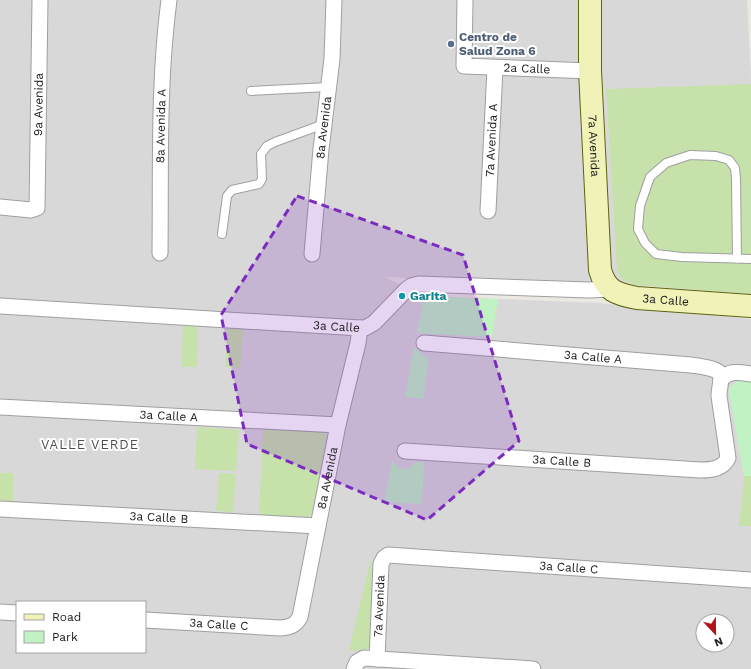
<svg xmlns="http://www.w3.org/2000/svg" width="751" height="669" font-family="'Work Sans',sans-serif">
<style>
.residential{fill:#d9d8d8;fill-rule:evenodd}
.grass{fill:#c7e1ab}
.park{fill:#c1f2c3}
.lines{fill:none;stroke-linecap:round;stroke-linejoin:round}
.lane-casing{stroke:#9f9f9f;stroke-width:10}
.street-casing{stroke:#9f9f9f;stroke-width:17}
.secondary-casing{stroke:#5d640f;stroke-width:24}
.lane{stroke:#fff;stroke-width:8}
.street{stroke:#fff;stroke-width:15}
.secondary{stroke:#f0f2b8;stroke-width:22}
.marked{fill:#7b2cbf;fill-opacity:0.2;stroke:#7b2cbf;stroke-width:3;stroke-dasharray:8 5;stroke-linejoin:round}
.service-dot{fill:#5c6f8a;stroke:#fff;stroke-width:1.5}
.culture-dot{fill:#0f9aa8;stroke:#fff;stroke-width:1.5}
.labels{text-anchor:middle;stroke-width:4;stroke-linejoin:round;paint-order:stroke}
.service-label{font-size:12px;font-weight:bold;fill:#4e5e75;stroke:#fff;text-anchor:start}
.street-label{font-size:12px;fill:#1b1b1b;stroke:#fff}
.culture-label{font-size:12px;font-weight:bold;fill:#0d838f;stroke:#fff;text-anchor:start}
.neighbourhood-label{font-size:13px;letter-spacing:1px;fill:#4e4e4e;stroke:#fff}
</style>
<rect width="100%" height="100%" fill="#ebe8e1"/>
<path class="residential" d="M0,0H747L751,77V294L635,285L589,287L385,277L424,296L600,303L751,319V669H0ZM17,602H145V652H17ZM703,621H727V645H703Z"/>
<path class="grass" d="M751,84V294L635,285C625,281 620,280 617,269L606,89Z
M183,324L198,325L197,367H181Z
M228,325L244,326L240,368L225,367Z
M197,427L239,430L236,471L195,469Z
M263,428L319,430L326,434L327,440L313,513L307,518L259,515Z
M0,473H13V502L0,501Z
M219,473L236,474L233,512L216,511Z
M744,476H751V526H739Z
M371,558L373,576L369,648L364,651L349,650Z"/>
<path class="park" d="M424,296L498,299L492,337L417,333Z
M414,348L429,359L423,399L405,397Z
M740,380L751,381V476H744L729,392V387Z
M392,461C402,471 405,472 416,462H424L422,504L384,502Z"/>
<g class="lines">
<defs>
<path id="lane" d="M251,91L328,87
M222,234L227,196L232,190L259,184L262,179L261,154L267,146L275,142L324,124
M737,259L736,179L735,168L729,160L716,156L690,155L666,163L650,177L640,206L638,229L645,243L656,254L682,257L751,259"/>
<g id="street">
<path id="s1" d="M465,0L464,66L590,71"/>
<path id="s2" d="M0,207L31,210L37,208L40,0"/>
<path id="s3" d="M488,211L495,68"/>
<path id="s4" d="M160,253C161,169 158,83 169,0"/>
<path id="s5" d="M312,254L321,149L332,59L334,0"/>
<path id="s6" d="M0,306L360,328H365L374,323L407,289L411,286L419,284L589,290L611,289"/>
<path d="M721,380C729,370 739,372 751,374"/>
<path id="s7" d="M0,407L338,425"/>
<path id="s8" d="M405,451L700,470C711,470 723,469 728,458L719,396C719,389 721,384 721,377C722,368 698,366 691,365L424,343"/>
<path id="s9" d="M0,509L318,526"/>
<path d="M0,612L17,613"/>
<path id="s10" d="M145,620L280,628C290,627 295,626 300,617L338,425L358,343L360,328"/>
<path id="s11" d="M377,659L381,564L384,558L388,555L751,580"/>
<path d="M354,669L357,662L364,658L533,669"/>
</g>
<g id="secondary">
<path id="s12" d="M590,0V71L600,270C606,291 616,294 637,298L751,306"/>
</g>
</defs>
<use href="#lane" class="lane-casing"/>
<use href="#street" class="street-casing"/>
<use href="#secondary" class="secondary-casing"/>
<use href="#lane" class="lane"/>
<use href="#street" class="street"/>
<use href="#secondary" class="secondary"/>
</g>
<path class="marked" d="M297,196L463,255L519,441L427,520L247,444L221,315Z"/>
<circle class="service-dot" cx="451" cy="44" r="4"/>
<circle class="culture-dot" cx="402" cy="296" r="4"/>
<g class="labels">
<g class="service-label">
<text x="459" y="41">Centro de<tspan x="459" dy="14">Salud Zona 6</tspan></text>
</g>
<g class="street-label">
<text dy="4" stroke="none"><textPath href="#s1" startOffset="129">2a Calle</textPath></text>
<text dy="4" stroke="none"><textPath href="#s2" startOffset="141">9a Avenida</textPath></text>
<text dy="4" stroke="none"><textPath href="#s4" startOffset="127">8a Avenida A</textPath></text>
<text dy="4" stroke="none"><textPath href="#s5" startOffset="127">8a Avenida</textPath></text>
<text dy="4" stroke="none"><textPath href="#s3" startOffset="71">7a Avenida A</textPath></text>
<text dy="4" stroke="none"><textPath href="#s12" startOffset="146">7a Avenida</textPath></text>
<text dy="4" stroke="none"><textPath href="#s12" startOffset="349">3a Calle</textPath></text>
<text dy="4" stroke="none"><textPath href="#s6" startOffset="337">3a Calle</textPath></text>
<text transform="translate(593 357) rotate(5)" y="4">3a Calle A</text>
<text dy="4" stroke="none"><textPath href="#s7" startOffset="169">3a Calle A</textPath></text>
<text dy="4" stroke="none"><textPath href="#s8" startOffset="157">3a Calle B</textPath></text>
<text dy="4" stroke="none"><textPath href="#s10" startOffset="301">8a Avenida</textPath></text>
<text dy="4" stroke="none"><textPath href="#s9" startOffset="159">3a Calle B</textPath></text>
<text dy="4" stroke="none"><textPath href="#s11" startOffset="288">3a Calle C</textPath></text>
<text dy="4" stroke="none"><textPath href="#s11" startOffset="53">7a Avenida</textPath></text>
<text dy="4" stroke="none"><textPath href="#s10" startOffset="74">3a Calle C</textPath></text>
</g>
<g class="culture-label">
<text x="410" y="300">Garita</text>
</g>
<g class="neighbourhood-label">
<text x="90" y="449">VALLE VERDE</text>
</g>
</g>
<rect x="16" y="601" width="130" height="52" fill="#ffffff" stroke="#a4a4a4"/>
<rect x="24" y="614" width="20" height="6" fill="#f0f2b8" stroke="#a4a4a4"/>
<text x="52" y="621" font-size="12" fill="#1b1b1b">Road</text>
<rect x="24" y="631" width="20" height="12" fill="#c1f2c3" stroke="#a4a4a4"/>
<text x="52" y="641" font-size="12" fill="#1b1b1b">Park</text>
<g transform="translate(715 633) rotate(158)"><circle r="19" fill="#ffffff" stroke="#a4a4a4"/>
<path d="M0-3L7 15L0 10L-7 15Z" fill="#b11418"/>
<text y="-6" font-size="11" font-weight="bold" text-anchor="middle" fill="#1b1b1b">N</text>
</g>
</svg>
